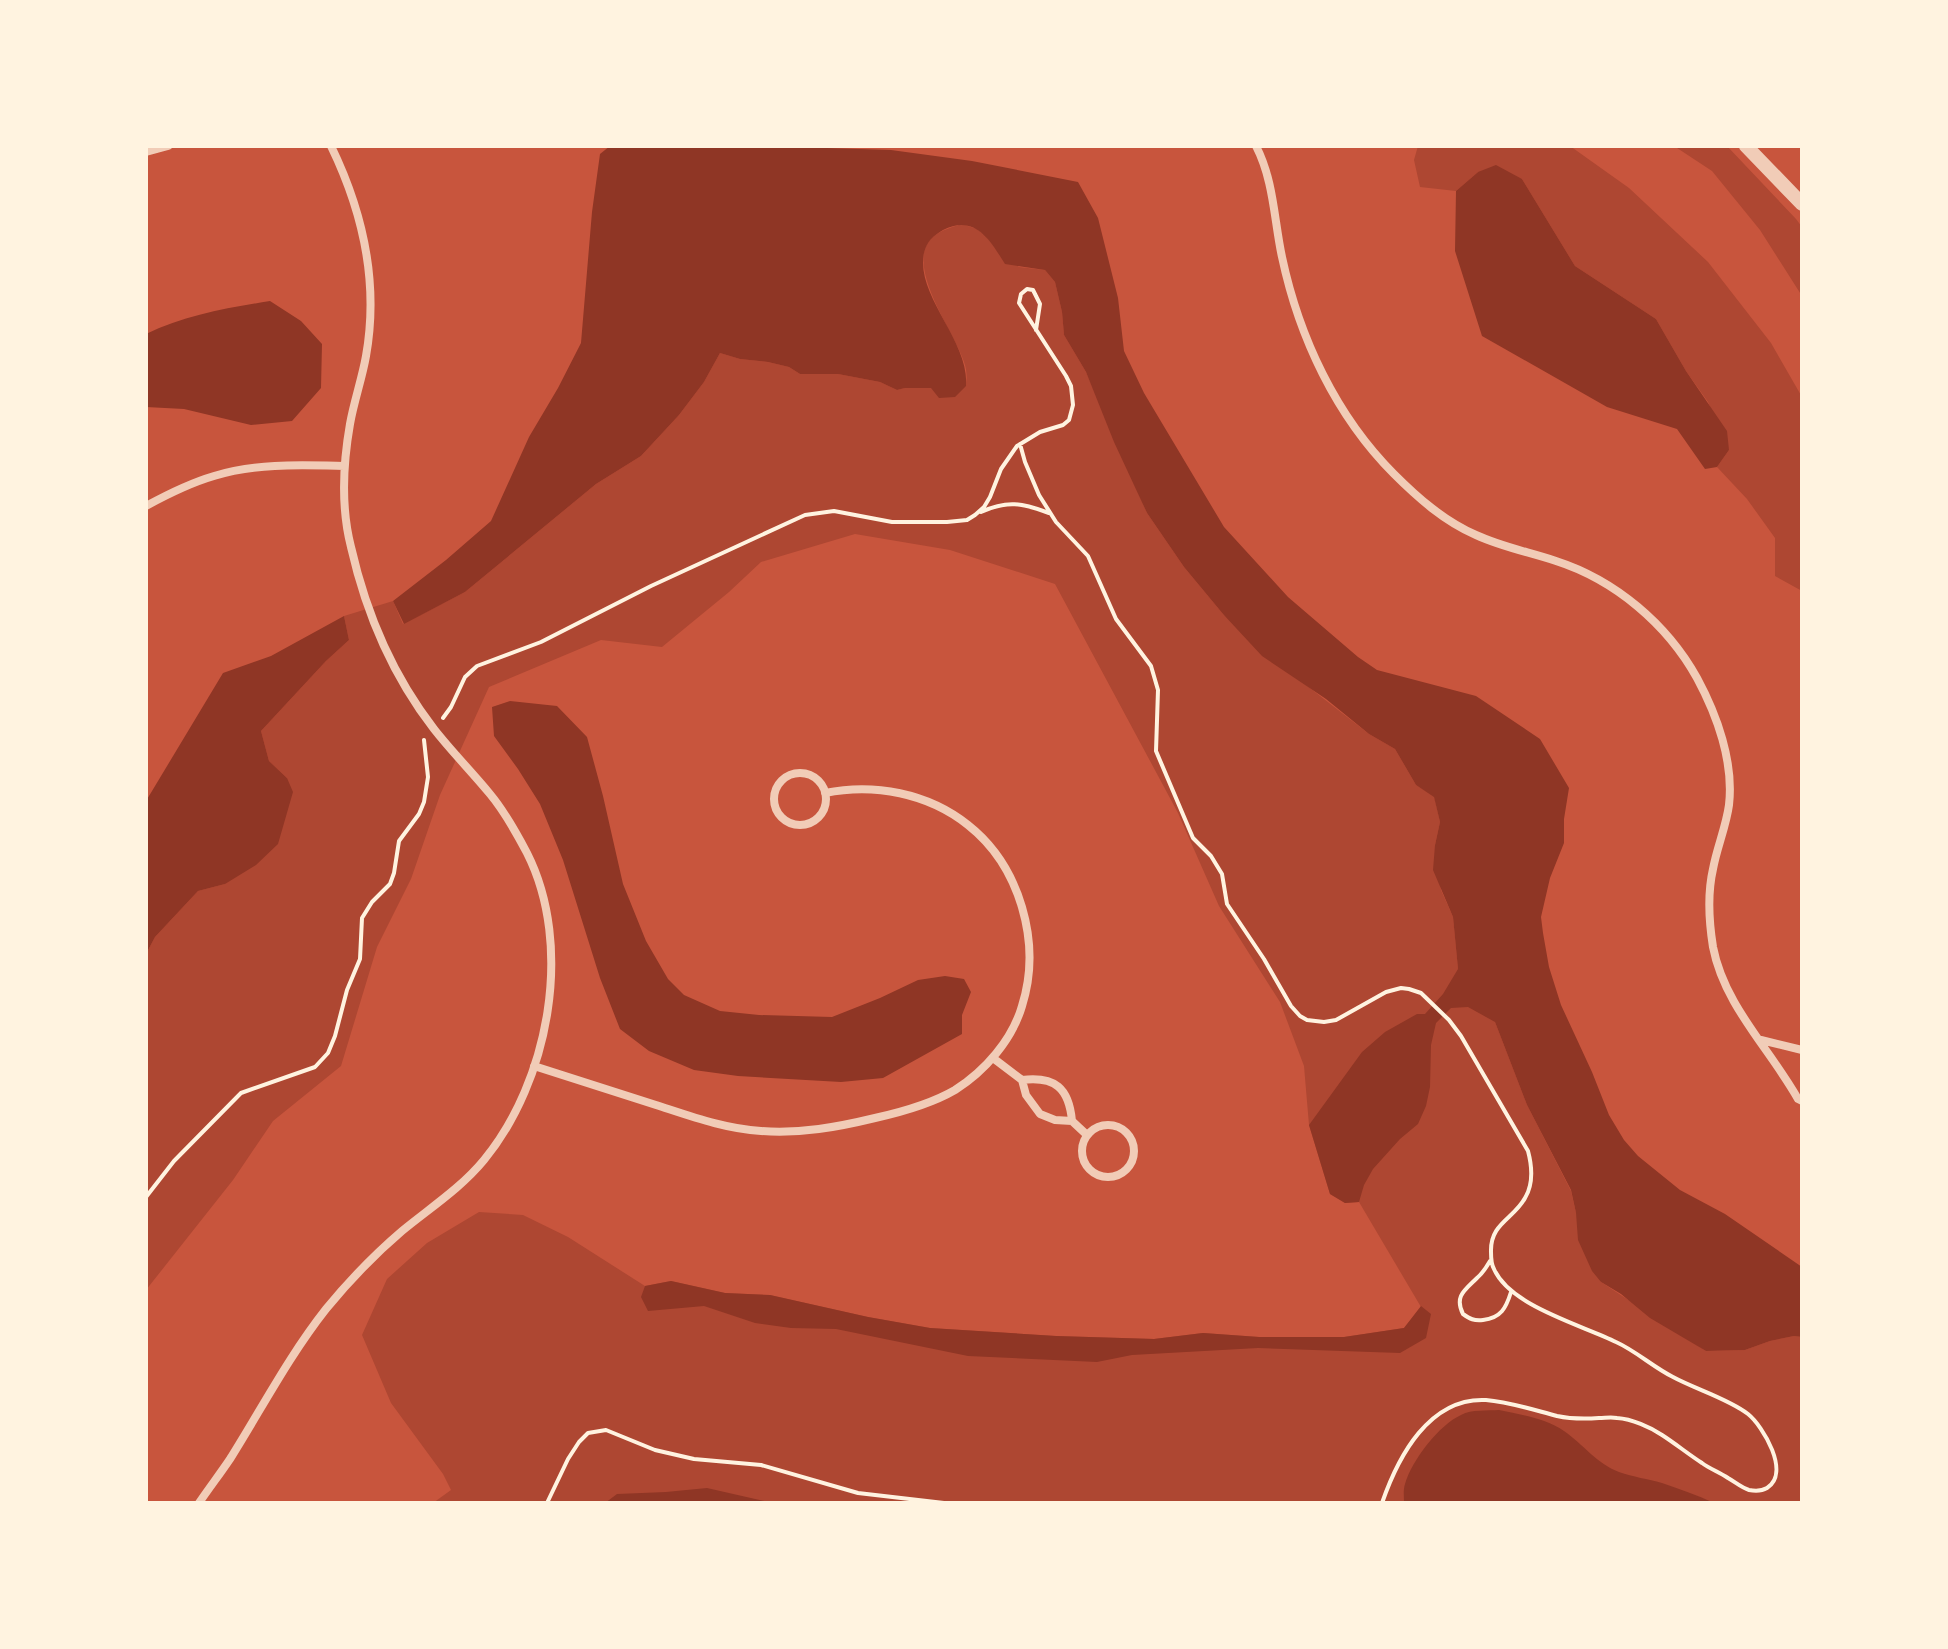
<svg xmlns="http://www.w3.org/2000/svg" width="1948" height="1649" font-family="Manrope,sans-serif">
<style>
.green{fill:#ae4732}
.water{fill:#8f3625}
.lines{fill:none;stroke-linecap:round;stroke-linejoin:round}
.path{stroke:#fff3e0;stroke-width:4}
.minor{stroke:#f1ccb7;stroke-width:8}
.tertiary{stroke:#f1ccb7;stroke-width:14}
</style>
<rect width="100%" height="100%" fill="#c8553d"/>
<path class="green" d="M1418,146H1570L1629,188L1708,262L1771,343L1802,397V591L1775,576V538L1747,499L1717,467L1729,450L1708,402L1686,371L1656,319L1575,266L1522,179L1478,172L1456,191L1420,187L1414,160Z
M1674,146H1727L1796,219L1802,227V296L1760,230L1712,171Z
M962,224L977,229L985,235L994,246L1019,267L1045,270L1055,282L1062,312L1064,335L1086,372L1147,513L1184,567L1223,614L1297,678L1369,734L1395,749L1416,785L1434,796L1440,822L1435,845L1441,890L1453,917L1458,969L1495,1022L1527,1105L1571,1191L1576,1213L1601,1282L1706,1351L1745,1350L1770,1341L1794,1336L1802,1337V1503H433L451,1490L443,1474L391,1403L362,1335L387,1279L427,1243L479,1212L523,1215L568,1237L645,1286L671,1281L725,1293L770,1295L868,1317L930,1328L1056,1336L1154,1339L1203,1333L1259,1337H1344L1404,1328L1421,1307L1359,1202L1345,1203L1330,1194L1309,1125L1304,1066L1280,1002L1219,906L1178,813L1055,584L950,550L855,534L761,562L729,592L662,647L601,640L489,687L440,795L411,879L377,947L341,1066L273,1121L233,1180L146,1290V954L155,937L198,891L225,884L287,778L269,761L261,731L326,661L349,640L344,616L393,601L403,624L465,592L596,484L641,456L679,415L704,382L720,353L740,359L768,362L789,367L800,374H838L880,382L897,390L905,388L966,386C967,378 967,370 964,362C955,333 901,262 934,236C942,230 952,227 962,224Z"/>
<path class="water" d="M610,146H763L891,150L972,161L1078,182L1098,218L1118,298L1124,351L1144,393L1224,527L1288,597L1358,657L1377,670L1476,696L1540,739L1569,788L1564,819V843L1550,878L1541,917L1543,933L1549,967L1561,1005L1592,1072L1609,1115L1624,1140L1638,1156L1680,1190L1725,1214L1802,1267V1337L1794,1336L1770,1341L1745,1350L1706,1351L1650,1318L1621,1294L1601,1282L1592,1271L1578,1240L1576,1213L1571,1190L1527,1105L1495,1022L1468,1007L1451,1008L1436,1023L1431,1045L1430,1087L1426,1106L1418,1124L1400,1139L1373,1169L1364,1185L1359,1202L1345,1203L1330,1194L1309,1125L1362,1052L1385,1032L1417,1014H1425L1443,994L1458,969L1453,917L1433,870L1435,845L1440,822L1434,797L1416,785L1395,749L1369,734L1326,699L1262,656L1223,614L1184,567L1147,513L1114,442L1086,372L1064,335L1062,312L1055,282L1045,270L1005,264C990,240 975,214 943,230C933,236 927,241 924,253C915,296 970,341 966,386L955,397L939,398L931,388H905L897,390L880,382L838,374H800L789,367L768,362L740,359L720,353L704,382L679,415L641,456L596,484L465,592L404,624L393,601L446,560L491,521L529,437L558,388L581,343L592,212L600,154Z
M1496,165L1522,179L1575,266L1656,319L1686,371L1727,431L1729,450L1717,467L1705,469L1677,429L1607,407L1482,336L1455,251L1456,191L1478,172Z
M270,301L301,321L322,344L321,388L292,421L251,425L184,409L146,407V334C185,315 227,308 270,301Z
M344,616L349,640L326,661L261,731L269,761L287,778L293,792L278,844L256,865L225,884L198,891L155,937L146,954V801L223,673L271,656Z
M510,701L557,706L587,737L603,796L623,884L646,941L668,979L684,995L720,1011L759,1015L832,1017L880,998L918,980L945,976L964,979L971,992L962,1015V1034L883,1078L841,1082L738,1076L694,1070L649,1051L620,1029L600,978L563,860L540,804L518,769L494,736L492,707Z
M671,1281L725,1293L770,1295L868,1317L930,1328L1056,1336L1154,1339L1203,1333L1259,1337H1344L1404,1328L1421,1306L1431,1314L1426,1338L1400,1353L1258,1348L1132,1355L1097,1362L968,1356L836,1329L791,1328L755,1323L704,1306L648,1311L641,1297L645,1286Z
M1499,1410C1522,1415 1545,1418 1564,1431C1583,1444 1597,1464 1619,1472C1633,1477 1648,1479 1662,1483C1679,1489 1697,1495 1714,1503H1404C1404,1497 1403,1490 1405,1484C1412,1460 1439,1425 1461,1415C1472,1409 1487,1411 1499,1410Z
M707,1488L773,1503H605L617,1494L666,1492Z"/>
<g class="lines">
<path class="path" d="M1020,444L1025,462L1039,495L1056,522L1088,556L1116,619L1151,666L1158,690L1156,751L1193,838L1211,856L1222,874L1227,904L1264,959L1291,1006L1300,1016L1307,1020L1324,1022L1336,1020L1386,992L1401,988L1409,989L1421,993L1449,1020L1461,1036L1528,1151C1532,1166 1534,1183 1525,1198C1514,1219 1490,1223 1491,1252C1491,1258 1491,1264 1494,1269C1510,1306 1582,1325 1616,1342C1636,1351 1653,1367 1673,1377C1695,1389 1729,1399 1748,1414C1763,1426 1791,1473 1767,1488C1762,1491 1754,1491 1749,1490C1742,1488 1735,1482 1728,1478C1719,1472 1710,1469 1702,1463C1688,1454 1676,1444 1662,1435C1650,1427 1632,1419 1617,1418C1611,1417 1605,1418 1599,1418C1585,1419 1571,1419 1557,1416C1534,1410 1510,1402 1486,1400C1429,1397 1398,1457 1382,1503
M981,512C1007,500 1022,503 1049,513
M443,718L451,707L465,677L477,666L541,642L651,586L805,515L834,511L892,522H947L967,520L975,515L984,507L990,497L1001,469L1017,446L1040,432L1063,425L1069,420L1073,405L1071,386L1066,376L1019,303L1021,294L1027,289L1033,290L1040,304L1036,330
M146,1197L174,1161L241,1093L315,1067L328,1053L335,1036L347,990L360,959L362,918L372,902L390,884L394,873L399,841L419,814L424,802L428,777L424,740
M1490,1261C1486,1268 1483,1273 1477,1278C1465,1290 1454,1296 1463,1314C1470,1319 1474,1321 1483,1320C1501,1318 1506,1308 1511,1292
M547,1503L568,1459L579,1442L588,1433L606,1430L655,1450L694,1459L761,1465L858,1493L944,1503"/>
<path class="minor" d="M1256,146C1274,181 1274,220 1282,257C1299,337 1336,416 1394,474C1418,498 1444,521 1476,535C1502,547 1529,552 1556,561C1615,580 1667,624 1697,678C1717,715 1734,762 1729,805C1726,827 1717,847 1713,869C1707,895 1709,922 1713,947C1724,1005 1770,1049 1798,1099L1802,1101
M146,152L168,146
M146,506C168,494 190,483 214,476C256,463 301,465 344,466
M774 799a26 26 0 1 1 52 0a26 26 0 1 1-52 0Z
M1761,1040L1802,1050
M993,1058L1022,1080
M534,1066C575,1079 615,1092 656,1105C690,1116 725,1129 761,1131C800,1134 838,1127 875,1118C902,1112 931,1104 955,1090C985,1071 1012,1040 1022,1006C1042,943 1020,866 968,825C928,793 874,783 825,793
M1022,1080L1026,1095L1040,1114L1055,1120L1072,1121L1087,1135
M1022,1080C1055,1076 1069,1088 1072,1121
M1082 1151a26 26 0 1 1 52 0a26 26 0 1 1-52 0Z
M199,1503C209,1488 220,1474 230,1459C262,1408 289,1356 326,1309C349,1281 375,1254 402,1231C430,1208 461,1188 484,1160C549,1081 574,946 527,853C516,832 505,812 490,794C472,772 452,752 434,729C393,676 366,613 351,547C341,508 343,464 350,424C354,401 362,379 366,356C379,283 363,212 331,146"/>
<path class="tertiary" d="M1746,146L1802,204"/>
</g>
<rect width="1948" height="1649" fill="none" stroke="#fff3e0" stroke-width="296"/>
</svg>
